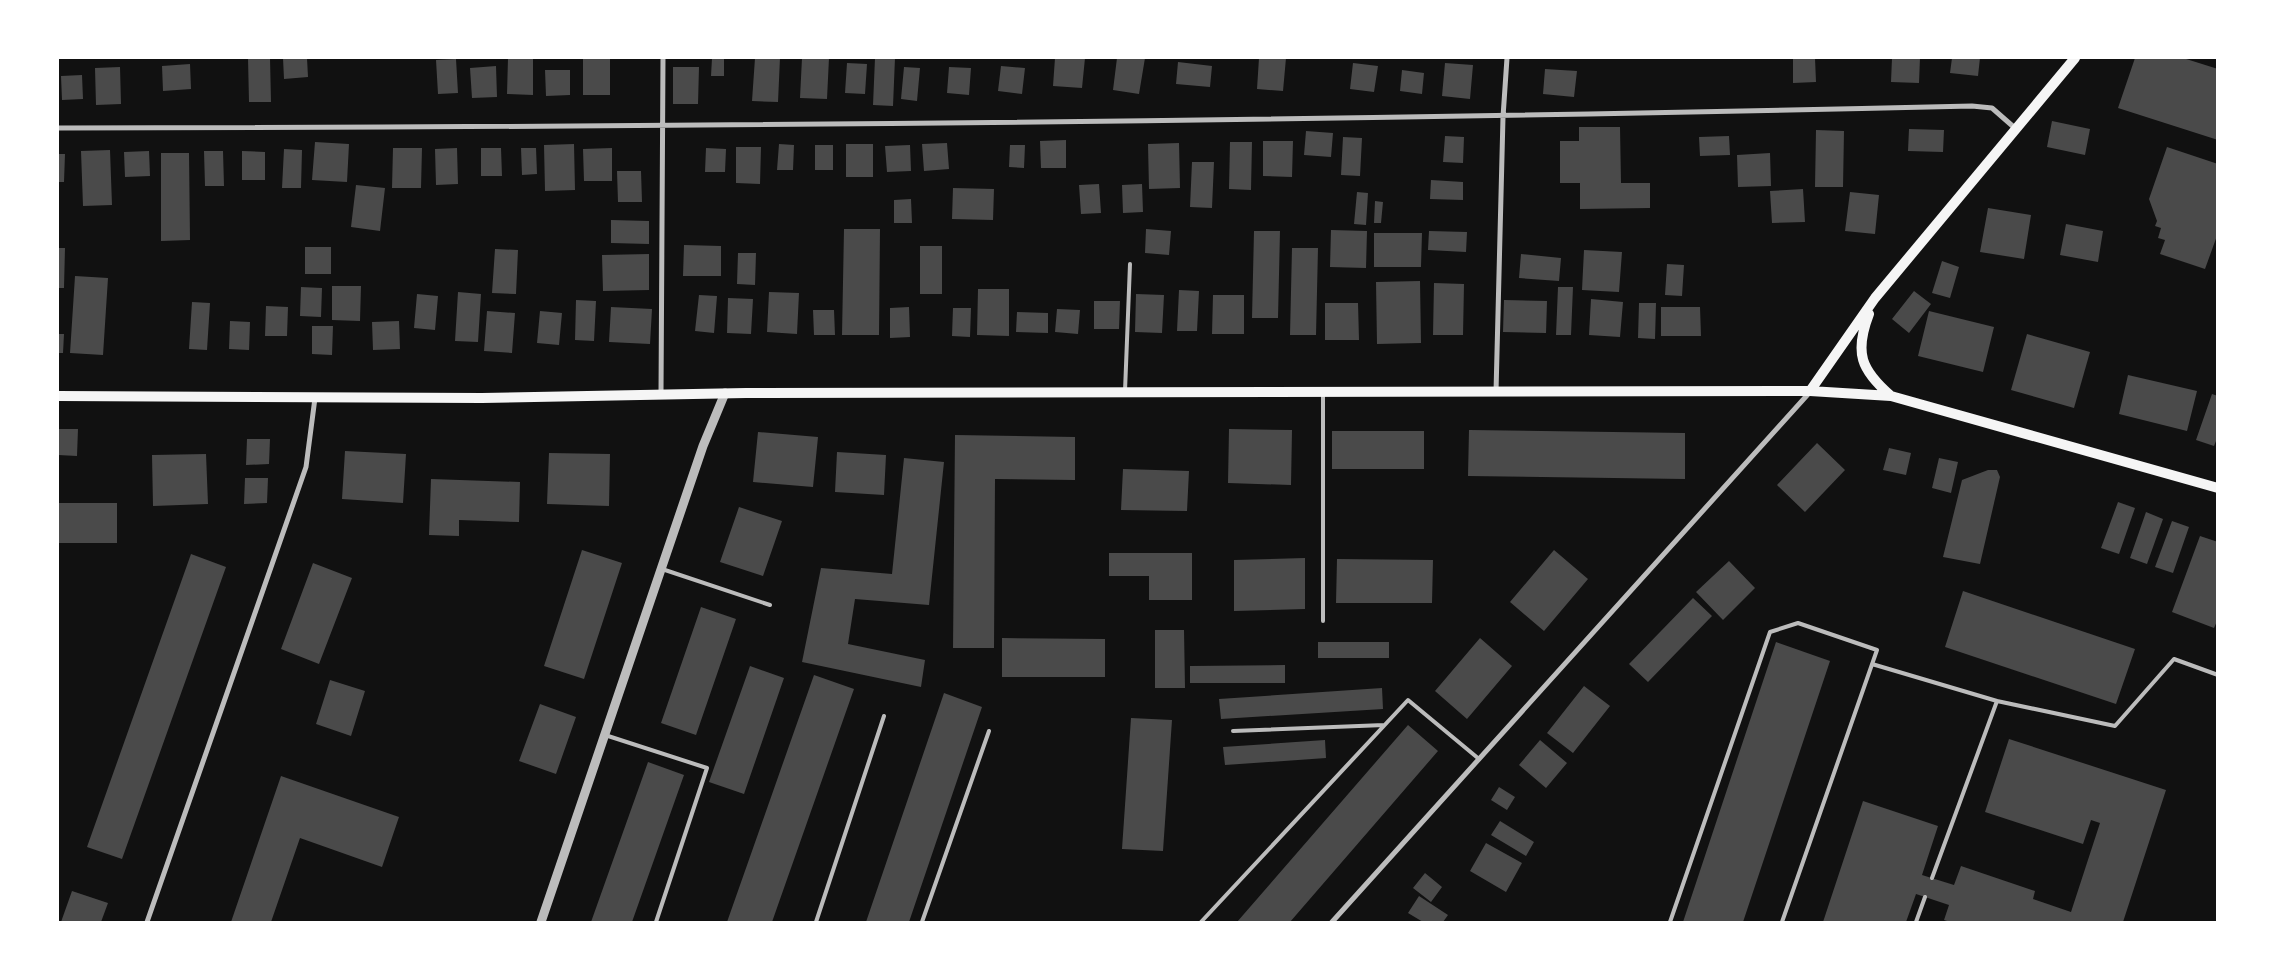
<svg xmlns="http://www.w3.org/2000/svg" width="2275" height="980" font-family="Commissioner,sans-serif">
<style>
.building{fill:#4a4a4a}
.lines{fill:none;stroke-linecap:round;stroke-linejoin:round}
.service{stroke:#bcbcbc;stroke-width:4}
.minor{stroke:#bcbcbc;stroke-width:5}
.tertiary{stroke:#bcbcbc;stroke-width:9}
.secondary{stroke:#f5f5f5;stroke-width:10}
</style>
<rect width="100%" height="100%" fill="#111"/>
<path class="building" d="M248,58H270L271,102H249Z
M283,58H307L308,77L284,79Z
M508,58H533V95L507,94Z
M583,58H610V95H583Z
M712,58H724V76H711Z
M755,58H780L778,102L752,101Z
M802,58H829L827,99L800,98Z
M875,58H895L893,106L873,105Z
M1055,58H1085L1082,88L1053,86Z
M1117,58H1145L1139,94L1113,90Z
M1259,58H1286L1283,91L1257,89Z
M1793,58H1815L1816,82L1793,83Z
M1892,58H1920L1919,83L1891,82Z
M1952,58H1980L1978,76L1950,73Z
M2135,58H2183L2218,69V140L2118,108Z
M456,59L458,93L438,94L436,60Z
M1178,62L1212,66L1210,87L1176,84Z
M847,63L867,64L865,94L845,93Z
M1353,63L1378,66L1374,92L1350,89Z
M1445,63L1473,65L1470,99L1442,96Z
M190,64L191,89L163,91L162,66Z
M496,66L497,97L472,98L470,68Z
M1001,66L1025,68L1022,94L998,91Z
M120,67L121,104L96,105L95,68Z
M673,67H699L698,104H673Z
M904,67L920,68L917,101L901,99Z
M949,67L971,68L969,95L947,93Z
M1545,69L1577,71L1574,97L1543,94Z
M545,70H570V95L546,96Z
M1402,70L1424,73L1422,94L1400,91Z
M82,75L83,99L62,100L61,76Z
M2052,121L2090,129L2085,155L2047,147Z
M1579,127H1620L1621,183H1650V208L1580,209V183H1560V141H1579Z
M1909,129L1944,130L1943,152L1908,151Z
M1816,130L1844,131L1843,187H1815Z
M1306,131L1333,133L1331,157L1304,155Z
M1445,136L1464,137L1463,163L1443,162Z
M1729,136L1730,155L1700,156L1699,137Z
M1343,137L1362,138L1360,176L1341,175Z
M1066,140V168H1041L1040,141Z
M1263,141H1293L1292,177L1263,176Z
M315,142L349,144L347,182L312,180Z
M1230,142H1252L1251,190L1229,189Z
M947,143L949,169L924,171L922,144Z
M1179,143L1180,188L1149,189L1148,144Z
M574,144L575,190L545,191L544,145Z
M779,144L794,145L793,170H777Z
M846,144H873V177H846Z
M815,145H833V170H815Z
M910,145L911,171L887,172L885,146Z
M1010,145H1025L1024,168L1009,167Z
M736,147H761L760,184L736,183Z
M2167,147L2218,164V233L2205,269L2160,254L2165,240L2158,238L2161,228L2155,226L2157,221L2149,199Z
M393,148H422L421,188H392Z
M457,148L458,184L436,185L435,149Z
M481,148H501L502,176H481Z
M521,148H536L537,174L522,175Z
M612,148V181H584L583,149Z
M706,148L726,149L725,172H705Z
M284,149L302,150L301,188H282Z
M110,150L112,205L83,206L81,151Z
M149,151L150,176L125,177L124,152Z
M204,151H223L224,186H205Z
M242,151L265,152V180H242Z
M161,153H189L190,240L161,241Z
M1770,153L1771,186L1738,187L1737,155Z
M58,154H65L64,182H58Z
M1192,162H1214L1212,208L1190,207Z
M617,171H641L642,202H618Z
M1431,180L1463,182V200L1430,199Z
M1099,184L1101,213L1081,214L1079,185Z
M1142,184L1143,212L1123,213L1122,185Z
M356,185L385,188L380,231L351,227Z
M953,188L994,189L993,220L952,219Z
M1803,189L1805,222L1772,223L1770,191Z
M1357,192L1368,193L1366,225L1354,224Z
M1850,192L1879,195L1875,234L1845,231Z
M911,199L912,223H894V200Z
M1375,201L1383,202L1381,223H1374Z
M1988,208L2031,215L2024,259L1980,252Z
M611,220L649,221V244L611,243Z
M2066,224L2103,231L2098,262L2060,255Z
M844,229H880L879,335H842Z
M1146,229L1171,231L1169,255L1145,253Z
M1331,230L1367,231L1366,268L1330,267Z
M1254,231H1280L1278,318H1252Z
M1429,231L1467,232L1466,252L1428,250Z
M1374,233H1422L1421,267H1374Z
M684,245L721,246V276H683Z
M920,246H942V294H920Z
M305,247H331V274H305Z
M58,248H65L64,288H58Z
M1292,248H1318L1316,335H1290Z
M495,249L518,250L516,294L492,293Z
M1584,250L1622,252L1619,292L1582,290Z
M738,253H756L755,285L737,284Z
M649,254V290L603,291L602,255Z
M1521,254L1561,258L1559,281L1519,278Z
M1942,261L1959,267L1950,298L1932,293Z
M1667,264L1684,265L1682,296L1665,295Z
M75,276L108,278L103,355L70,353Z
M1420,281L1421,343L1377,344L1376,282Z
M1434,283L1464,284L1463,335H1433Z
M332,286H361L360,321L332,320Z
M301,287L322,288L321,317L300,316Z
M1558,287H1573L1571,335H1556Z
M978,289H1009V336L977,335Z
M1179,290L1199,291L1197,331H1177Z
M1914,291L1931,304L1909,333L1892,319Z
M458,292L481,294L478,342L455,341Z
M769,292L799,293L797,334L767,332Z
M417,294L438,296L435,330L414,328Z
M1136,294L1164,295L1162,333L1135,332Z
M699,295L717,296L714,333L695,331Z
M1213,295H1244V334H1212Z
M728,298L753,299L751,334L727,333Z
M1591,299L1623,302L1620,337L1589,335Z
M576,300L596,301L594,341L575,340Z
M1504,300L1547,301L1546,333L1503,332Z
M1094,301H1120L1119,329H1094Z
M192,302L210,303L207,350L189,349Z
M1325,303H1358L1359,340H1325Z
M1639,303H1656L1655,339L1638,338Z
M266,306L288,307L287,336H265Z
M611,307L652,309L650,344L609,342Z
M909,307L910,337L890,338V308Z
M1661,307H1700L1701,336H1661Z
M953,308H971L970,337L952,336Z
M1057,309L1080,310L1078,334L1055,332Z
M813,310H834L835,335H814Z
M487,311L515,313L512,353L484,351Z
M540,311L562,313L559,345L537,343Z
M1929,311L1994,327L1983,372L1918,356Z
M1017,312L1048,313V333L1016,332Z
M230,321L250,322L249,350L229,349Z
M399,321L400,349L373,350L372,322Z
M312,326H333L332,355L312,354Z
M58,334H64L63,353H58Z
M2027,334L2090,352L2074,408L2011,390Z
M2128,375L2197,391L2187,431L2119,414Z
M2212,394L2218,396V436L2214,446L2196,440Z
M58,429H78L77,456L58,455Z
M1229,429L1292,430L1291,485L1228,483Z
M1469,430L1685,433V479L1468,476Z
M1332,431H1424V469H1332Z
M758,432L818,437L813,487L753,482Z
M955,435L1075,437V480L995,479L994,648H953Z
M247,439H270L269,464L246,465Z
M1817,443L1845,470L1805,512L1777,485Z
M1889,448L1911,453L1906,475L1883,470Z
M345,451L406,454L403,503L342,499Z
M837,452L886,455L884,495L835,492Z
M549,453L610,454L609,506L547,504Z
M206,454L208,504L153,506L152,455Z
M904,458L944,462L929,605L855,599L848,644L925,660L921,687L802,662L821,568L892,574Z
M1939,458L1958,462L1951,493L1932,488Z
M1123,469L1189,471L1187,511L1121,510Z
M1988,470H1997L2000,477L1980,564L1943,557L1962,480Z
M245,478H268L267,503L244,504Z
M431,479L520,482L519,522L459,520V536L429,535Z
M2118,502L2135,508L2119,554L2101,548Z
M58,503H117V543H58Z
M739,507L782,521L763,576L720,562Z
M2146,512L2163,519L2147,564L2130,558Z
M2172,521L2189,527L2173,573L2155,567Z
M2200,536L2218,542V619L2214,628L2172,612Z
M582,550L622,563L584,679L544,666Z
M1554,550L1588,579L1544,631L1510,602Z
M1109,553H1192V600H1149V576H1109Z
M191,554L226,567L122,859L87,847Z
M1305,558V609L1234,611V560Z
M1337,559L1433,560L1432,603H1336Z
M1729,561L1755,588L1723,620L1696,592Z
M313,563L352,578L319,664L281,649Z
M1963,591L2135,649L2116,704L1945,647Z
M1693,598L1712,616L1648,682L1629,664Z
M701,607L736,619L696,735L661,723Z
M1155,630H1184L1185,688H1155Z
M1002,638L1105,639V677H1002Z
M1480,638L1512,666L1467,719L1435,691Z
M1318,642H1389V658H1318Z
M1776,642L1830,661L1743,922H1683Z
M1285,665V683H1190V666Z
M750,666L784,678L744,794L709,782Z
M814,675L854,689L772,922H727Z
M330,680L365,691L351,736L316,724Z
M1584,686L1610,706L1573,753L1547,733Z
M1382,688L1383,709L1221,719L1219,699Z
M944,693L982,707L909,922H866Z
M540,704L576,717L556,774L519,761Z
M1131,718L1172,720L1163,851L1122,849Z
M1408,725L1438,751L1290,922H1237Z
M2009,739L2166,790L2123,922H1950L1944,920L1949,905L1916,894L1906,922H1823L1863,801L1938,826L1922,875L1954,885L1961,866L2035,891L2033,899L2071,912L2100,823L2091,820L2083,844L1985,812Z
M1325,740L1326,758L1225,765L1223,747Z
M1540,740L1567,763L1546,788L1519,765Z
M648,762L684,775L632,922H591Z
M281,776L399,817L382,867L300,838L271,922H231Z
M1499,787L1515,797L1507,810L1491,800Z
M1500,821L1534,842L1526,856L1491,835Z
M1486,843L1522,863L1506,892L1470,871Z
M1425,873L1442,887L1431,902L1413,888Z
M72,891L108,903L101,922H61Z
M1419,896L1448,915L1443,922H1423L1408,913Z"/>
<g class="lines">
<path class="service" d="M1125,391L1130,264
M1323,393V621
M662,569L770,605
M1872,664L1997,701
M1233,731L1384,725
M605,735L707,768L656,922
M1932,878L1997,701L2115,726L2174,659L2218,675
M816,922L884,716
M922,922L989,731
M1201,922L1408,700L1479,759
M1670,922L1770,632L1798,623L1877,650L1782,922
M1916,922L1925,897"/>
<path class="minor" d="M58,128C696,127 1334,121 1972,106L1992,108L2016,129
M1496,392L1503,117L1507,58
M661,394L663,58
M147,922L306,467L315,398
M1332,922L1810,392"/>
<path class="tertiary" d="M541,922L703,446L725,393"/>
<path class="secondary" d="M1869,314C1854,353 1861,370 1891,396
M1810,391L1875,298L2075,58
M58,396L482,398L746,393L1810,391L1891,396L2218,488"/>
</g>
<rect width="2275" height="980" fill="none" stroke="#ffffff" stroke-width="118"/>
</svg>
